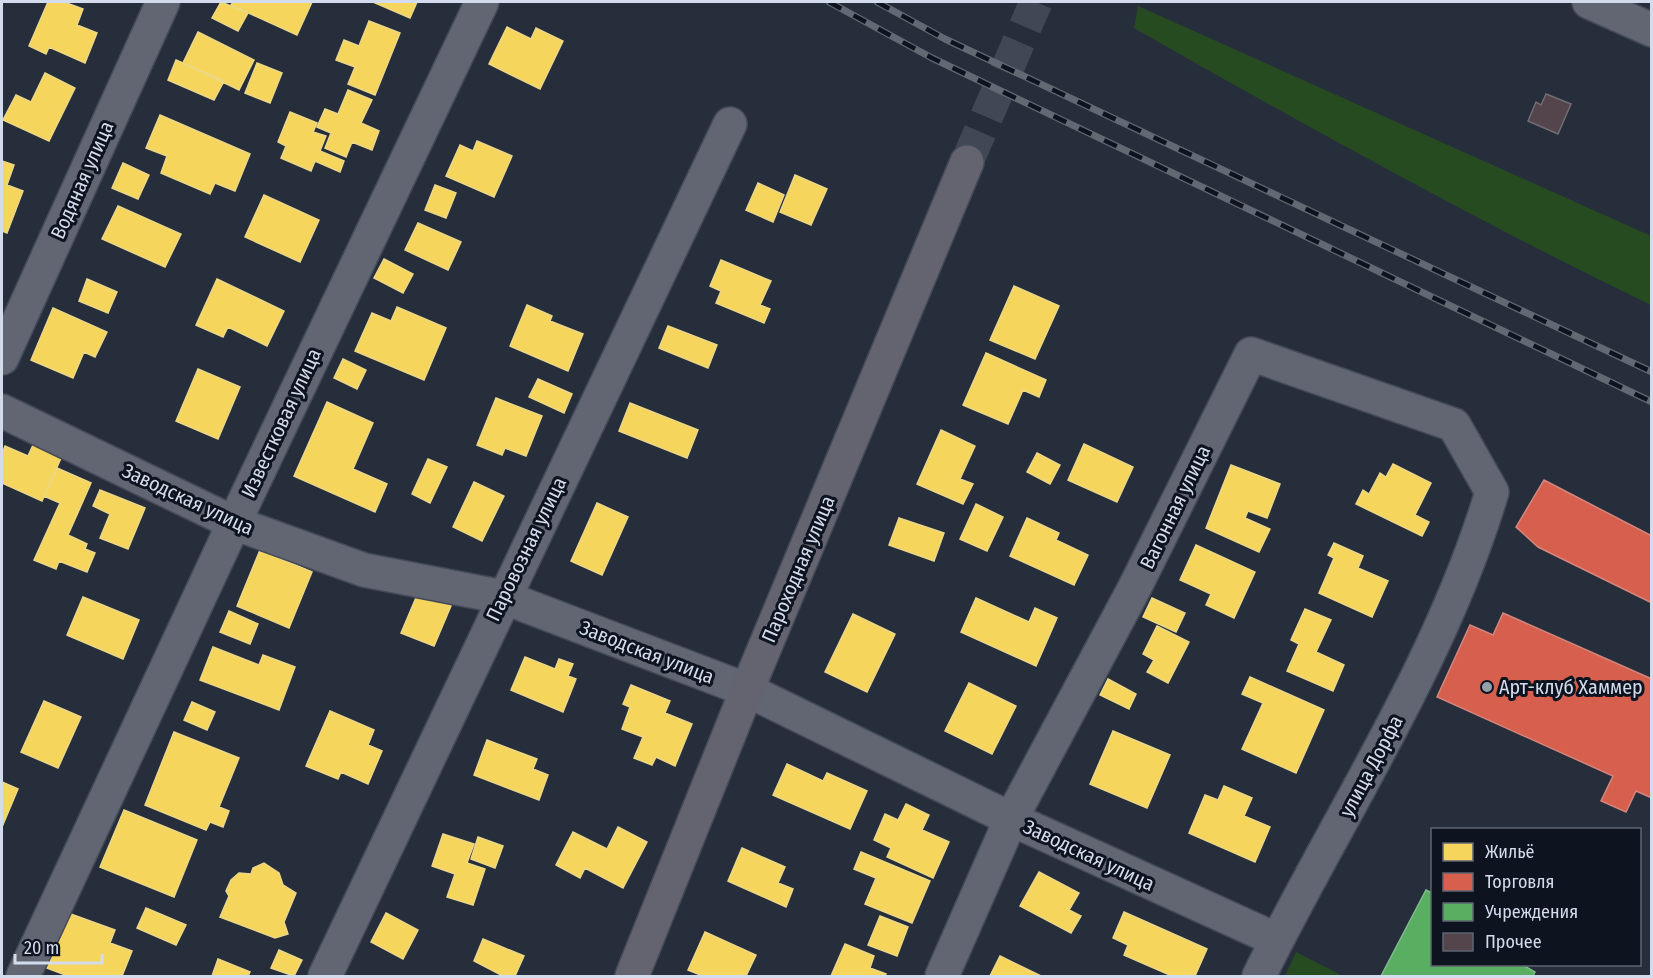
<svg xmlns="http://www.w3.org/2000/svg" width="1653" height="978" font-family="'Fira Sans Condensed',sans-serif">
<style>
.green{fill:#264b20}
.homes{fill:#f6d55c;stroke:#ecd787;stroke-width:1.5}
.shops{fill:#d6604d;stroke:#d5857d;stroke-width:1.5}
.public{fill:#5aae61;stroke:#7ebc8b;stroke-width:1.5}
.building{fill:#53454b;stroke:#716d73;stroke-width:1.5}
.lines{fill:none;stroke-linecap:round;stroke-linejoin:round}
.major-tunnel{stroke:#404856;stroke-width:33;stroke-dasharray:33 16;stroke-linecap:butt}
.minor-casing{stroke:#444a56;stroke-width:36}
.major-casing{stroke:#444a56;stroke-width:36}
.minor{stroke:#616672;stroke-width:33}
.major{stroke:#63646f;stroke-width:33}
.rail-casing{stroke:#626973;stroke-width:7}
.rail{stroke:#0e141f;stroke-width:4.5;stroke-dasharray:14;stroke-linecap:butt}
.poi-dot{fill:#969fae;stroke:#0e141f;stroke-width:2}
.labels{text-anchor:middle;stroke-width:6;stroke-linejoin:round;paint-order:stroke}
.street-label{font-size:20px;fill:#d3dcec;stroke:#0e141f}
.poi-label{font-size:20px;fill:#d3dcec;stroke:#0e141f;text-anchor:start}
</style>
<rect width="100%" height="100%" fill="#262e3c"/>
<path class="green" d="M1138,6L1651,236V305C1475,220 1304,125 1134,28Z
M1296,952L1341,975L1340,976H1285Z"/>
<path class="homes" d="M48,2H64L83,9L77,25L97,33L85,63L49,47L46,54L29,46Z
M221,2L248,13L238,31L212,18Z
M233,2H312L297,35L231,5Z
M373,2H417L410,18Z
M369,21L400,33L375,95L348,84L355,67L336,60L344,40L359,46Z
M507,27L531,39L536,28L563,41L540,89L489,64Z
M198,32L254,60L239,90L183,63Z
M176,60L224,81L214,100L168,80Z
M257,63L282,73L270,103L245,93Z
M45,73L75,88L49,141L3,120L16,95L31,102Z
M348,90L372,100L361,123L379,131L372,150L352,142L346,157L325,148L331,133L317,127L325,109L338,114Z
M290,112L317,123L313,132L326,136L320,151L344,161L340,172L315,161L311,171L281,158L286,146L278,142Z
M160,115L250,154L235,191L215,183L210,194L161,173L167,156L146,148Z
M477,141L512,156L494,197L446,176L460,145L473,151Z
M2,161L14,165L7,185L23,191L7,233L2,231Z
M123,163L149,175L138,199L112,188Z
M795,175L827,189L811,225L780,212Z
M758,183L784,195L773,222L746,210Z
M435,185L456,193L446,218L425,210Z
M264,195L319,220L300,262L245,237Z
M118,206L181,234L165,267L102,239Z
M418,223L461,242L448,270L405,250Z
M384,259L413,274L403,293L374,278Z
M721,260L771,281L760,305L770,309L764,323L716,303L721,291L710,286Z
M87,279L117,292L108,313L79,301Z
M217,279L284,311L267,346L228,327L223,337L196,325Z
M1014,286L1059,306L1035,359L990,340Z
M527,305L552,316L550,321L583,334L568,371L510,346Z
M397,307L446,328L424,380L355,351L372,313L391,321Z
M53,308L107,332L95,357L84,352L73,378L31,360Z
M668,326L717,345L708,368L659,348Z
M986,353L1046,380L1039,397L1023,390L1008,424L963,405Z
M343,359L366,370L357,389L334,378Z
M198,369L240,387L218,439L176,421Z
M538,379L572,394L564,413L529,397Z
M496,398L542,416L526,456L505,448L502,455L477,445Z
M327,402L373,423L353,469L387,484L375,512L294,476Z
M630,403L698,430L687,458L619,431Z
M941,430L975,446L960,479L973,484L963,504L917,484Z
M1084,444L1133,467L1117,502L1068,480Z
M33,445L61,458L42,501L2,483V454L5,446L28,456Z
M1037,453L1060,465L1050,484L1027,472Z
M428,459L447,467L430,503L412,494Z
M1393,464L1431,483L1415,515L1429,522L1422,536L1356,504L1363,490L1369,494L1380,473L1386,477Z
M1231,465L1280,484L1267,518L1248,511L1245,518L1270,529L1259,552L1206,528Z
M57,468L91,483L68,535L87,544L85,549L95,553L87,572L59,561L56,569L34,560L60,503L44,496Z
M474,482L504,496L482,541L453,527Z
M100,490L145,508L128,549L100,538L110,514L93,506Z
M597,503L628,517L602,575L571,561Z
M976,504L1003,517L987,551L960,539Z
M899,518L944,533L934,561L889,545Z
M1027,518L1059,533L1056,540L1088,555L1074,585L1010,556Z
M1334,543L1363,556L1358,568L1388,581L1372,617L1319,593L1334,558L1328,555Z
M1196,545L1255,572L1234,618L1206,605L1211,594L1180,580Z
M260,550L312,572L289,628L237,606Z
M418,593L451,606L434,646L401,633Z
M83,597L139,620L123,659L67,635Z
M976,598L1029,622L1035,608L1057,618L1036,666L961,632Z
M1152,598L1185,613L1176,632L1143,617Z
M1305,609L1331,620L1316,652L1344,665L1333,691L1287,671L1299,644L1291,640Z
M229,611L258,624L250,644L220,632Z
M853,614L895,634L867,692L825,672Z
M1157,626L1189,642L1168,683L1147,672L1154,660L1143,654Z
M213,647L259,665L263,655L295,667L279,710L200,680Z
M525,657L555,669L559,659L573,664L568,676L576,679L563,712L511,690Z
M1250,677L1324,710L1296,773L1242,749L1263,703L1242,694Z
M1108,679L1136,694L1129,709L1100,695Z
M969,683L1016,706L992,754L945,731Z
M631,685L670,701L665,713L692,724L675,766L656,757L652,765L634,758L643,737L622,729L630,707L623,704Z
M44,701L81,717L58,768L21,752Z
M192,702L215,712L207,730L184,720Z
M330,711L374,730L368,745L382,751L368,784L341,772L338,779L306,766Z
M1113,731L1170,755L1147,808L1090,784Z
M174,732L239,758L219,807L229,811L223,827L210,822L206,830L145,805Z
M487,740L537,759L533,769L548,775L539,800L474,775Z
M787,764L823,781L827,773L867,791L850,829L773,795Z
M2,782L18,789L2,827Z
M1224,786L1252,798L1244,816L1270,827L1255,862L1189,833L1205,795L1218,800Z
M906,804L929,815L922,830L949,842L933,878L887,857L891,848L874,840L885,814L898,820Z
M124,810L197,840L174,897L100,867Z
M618,827L647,842L623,888L585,868L580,878L556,865L573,832L607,849Z
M443,834L474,844L467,863L485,869L473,905L447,897L455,874L432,866Z
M478,837L503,846L495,868L471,859Z
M742,848L785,867L778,883L793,889L786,907L728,881Z
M861,852L930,881L912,923L865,904L876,878L854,869Z
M264,863L279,873L283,885L296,893L284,922L288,934L275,938L220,917L229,896L226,891L231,880L239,873L251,874L253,868Z
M1039,872L1079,893L1069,910L1081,916L1071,933L1020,906Z
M146,908L186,925L176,945L137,928Z
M1124,912L1207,949L1195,976H1172L1124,955L1128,945L1113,938Z
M68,913L115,930L110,943L132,951L122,976H68L47,968Z
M386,913L418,930L403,959L371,942Z
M880,916L908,927L897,956L868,945Z
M705,932L756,955L746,976H703L688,970Z
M483,939L524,956L515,976H503L474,961Z
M845,944L874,956L870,968L886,974L885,976H831Z
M279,950L302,960L294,976L271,968Z
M1000,956L1041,976H990Z
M218,959L250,972L248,976H212Z"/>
<path class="shops" d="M1544,480L1652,536V603L1538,547L1516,527Z
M1503,613L1652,679V798L1636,791L1626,812L1601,801L1613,776L1437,697L1470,625L1493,635Z"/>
<path class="public" d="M1426,890L1432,893V964H1521L1535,972L1533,976H1381Z"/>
<path class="building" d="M1546,94L1571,104L1558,134L1528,121L1536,102L1541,105Z"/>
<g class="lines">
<path class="major-tunnel" d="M967,162L1036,2"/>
<defs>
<path id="minor" d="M1589,2L1652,30
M2,358L163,2
M2,411L234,523L364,570L503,597L747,690L1011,819L1277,940
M23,976L234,523L482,2
M325,976L730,124
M942,976L1011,819L1135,587L1251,354L1454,425L1492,492C1440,665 1338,816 1259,976"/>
<path id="major" d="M632,976L747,690L967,162"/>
</defs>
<use href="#minor" class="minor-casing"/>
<use href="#major" class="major-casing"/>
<use href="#minor" class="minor"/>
<use href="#major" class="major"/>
<defs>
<path id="rail" d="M829,2L932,58L1652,402
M877,2L945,39L1652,372"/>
</defs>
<use href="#rail" class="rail-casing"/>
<use href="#rail" class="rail"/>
</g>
<circle class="poi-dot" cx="1487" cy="687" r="6"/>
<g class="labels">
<g class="street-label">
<text transform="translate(82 180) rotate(-66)" y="7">Водяная улица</text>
<text transform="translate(281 423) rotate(-65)" y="7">Известковая улица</text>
<text transform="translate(188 499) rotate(25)" y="7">Заводская улица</text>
<text transform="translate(1175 507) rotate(-64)" y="7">Вагонная улица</text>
<text transform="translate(526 549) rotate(-64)" y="7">Паровозная улица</text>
<text transform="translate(798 569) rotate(-67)" y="7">Пароходная улица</text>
<text transform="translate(647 652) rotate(21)" y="7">Заводская улица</text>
<text transform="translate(1371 766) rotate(-62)" y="7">улица Дорфа</text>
<text transform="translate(1089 855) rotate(25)" y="7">Заводская улица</text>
</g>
<g class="poi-label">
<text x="1499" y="694">Арт-клуб Хаммер</text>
</g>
</g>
<rect width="1653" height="978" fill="none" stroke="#d3dcec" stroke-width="6"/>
<rect x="1431" y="828" width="210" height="138" fill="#0e141f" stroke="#5d6471" stroke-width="1.5"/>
<rect x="1443" y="843" width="30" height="18" fill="#f6d55c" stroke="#5d6471" stroke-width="1.5"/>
<text x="1485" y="858" font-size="18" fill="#d3dcec">Жильё</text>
<rect x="1443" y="873" width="30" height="18" fill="#d6604d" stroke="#5d6471" stroke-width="1.5"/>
<text x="1485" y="888" font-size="18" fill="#d3dcec">Торговля</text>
<rect x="1443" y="903" width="30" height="18" fill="#5aae61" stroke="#5d6471" stroke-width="1.5"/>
<text x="1485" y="918" font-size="18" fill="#d3dcec">Учреждения</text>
<rect x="1443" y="933" width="30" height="18" fill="#53454b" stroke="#5d6471" stroke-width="1.5"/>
<text x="1485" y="948" font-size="18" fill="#d3dcec">Прочее</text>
<path d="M15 954v9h87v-9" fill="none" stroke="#d3dcec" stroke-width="3"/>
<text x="24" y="954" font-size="18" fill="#d3dcec" stroke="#0e141f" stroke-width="4.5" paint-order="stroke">20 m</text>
</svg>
